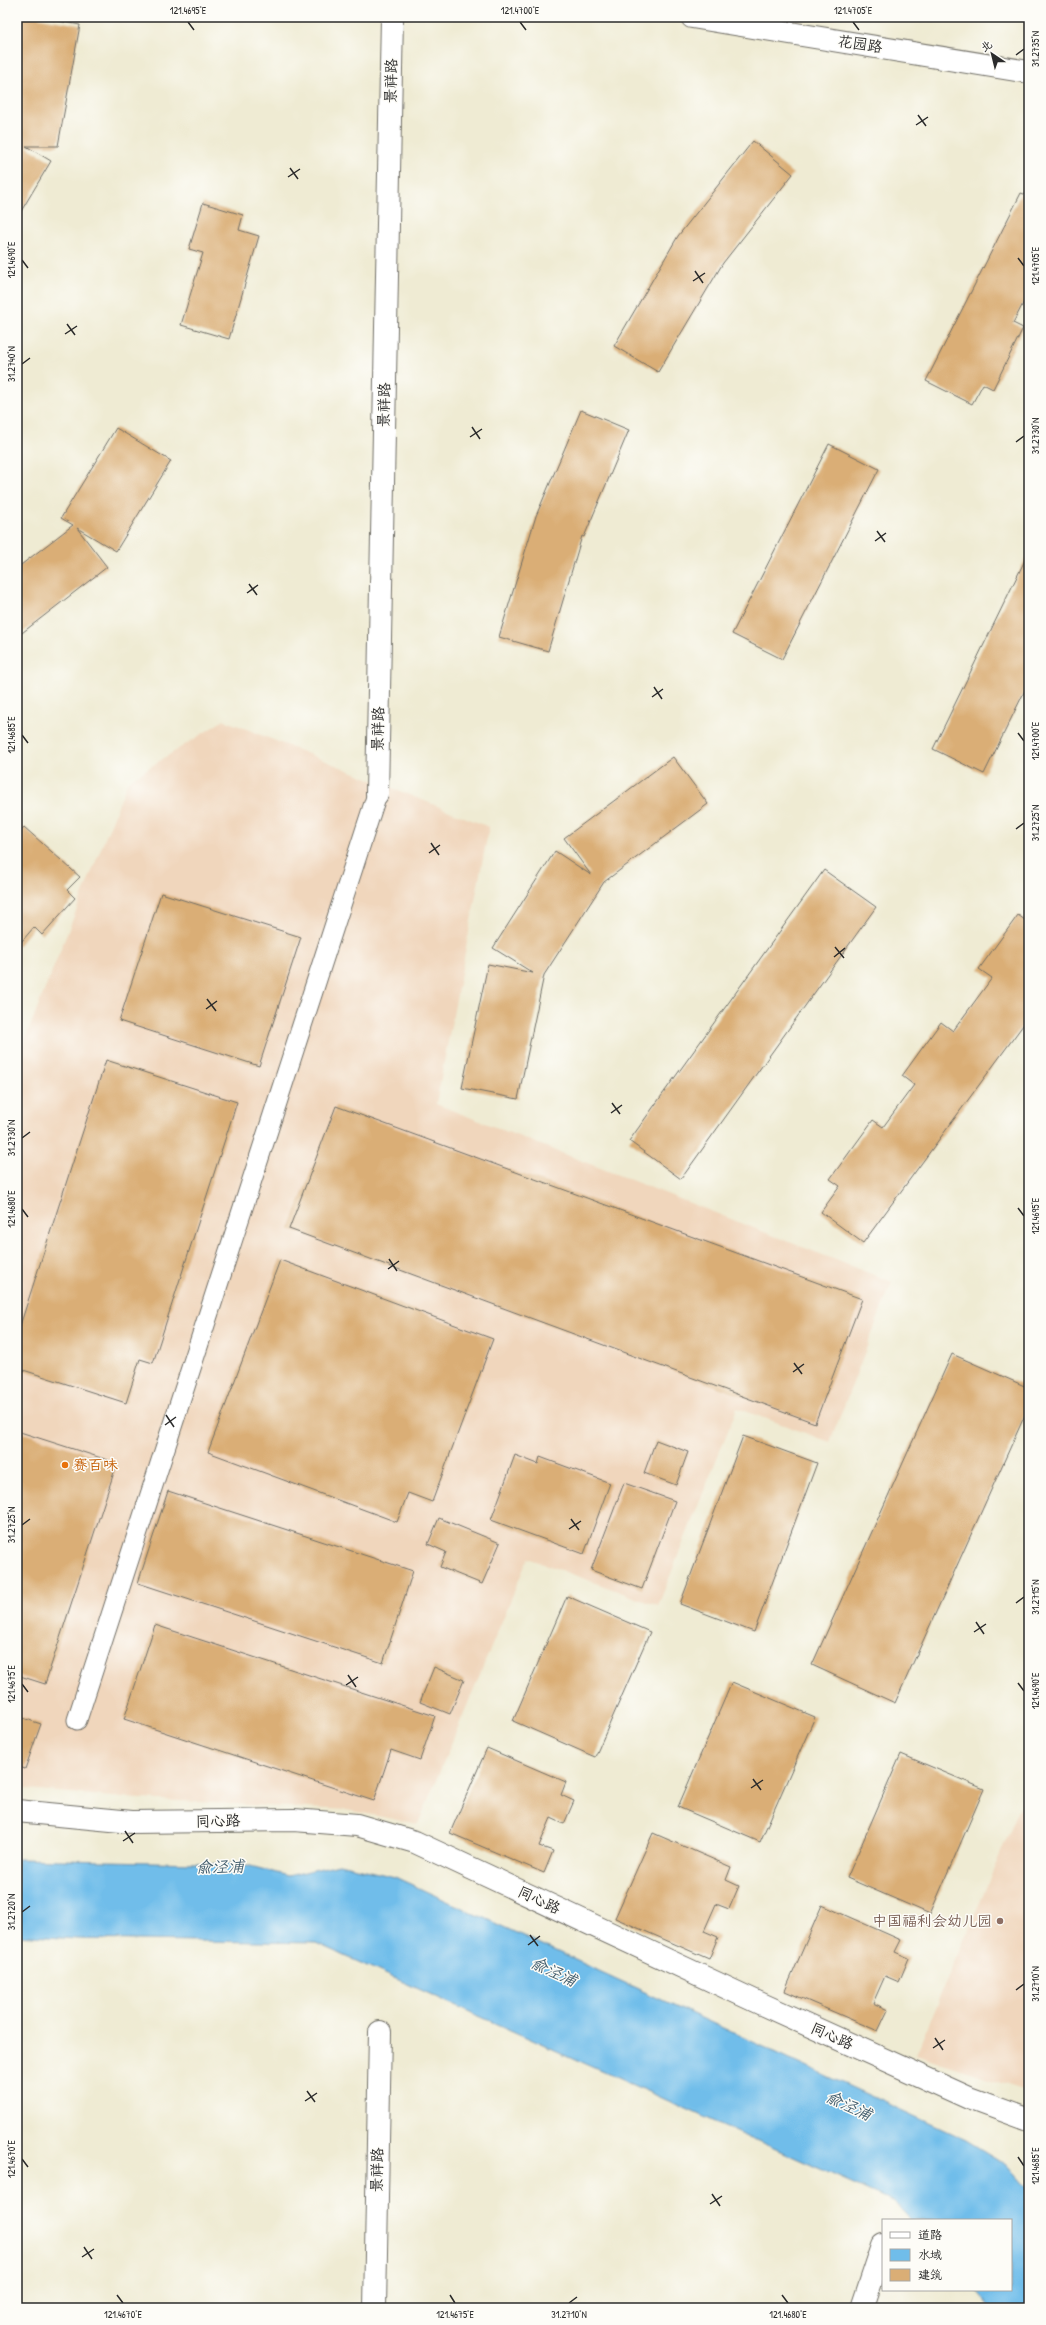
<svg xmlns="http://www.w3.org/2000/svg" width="1046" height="2325" font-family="'Patrick Hand','LXGW WenKai TC',sans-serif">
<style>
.built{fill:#f0d6bc}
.water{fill:#70bdea;stroke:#4e748a}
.building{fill:#daae76}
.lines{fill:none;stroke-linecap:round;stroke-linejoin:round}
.service-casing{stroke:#706e66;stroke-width:21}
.minor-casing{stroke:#706e66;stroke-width:24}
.secondary-casing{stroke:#706e66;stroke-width:24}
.service{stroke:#fff;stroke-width:19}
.minor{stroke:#fff;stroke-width:22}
.secondary{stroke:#fff;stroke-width:22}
.ticks{fill:none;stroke:#2b2b2b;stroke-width:1.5}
.food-dot{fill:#e8710a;stroke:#fdfcf7;stroke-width:1.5}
.education-dot{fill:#8d6e63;stroke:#fdfcf7;stroke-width:1.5}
.labels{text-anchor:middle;stroke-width:3;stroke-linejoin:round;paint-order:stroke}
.street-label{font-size:15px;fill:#2b2b2b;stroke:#fdfcf7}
.food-label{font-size:15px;fill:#c56008;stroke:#fdfcf7;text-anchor:start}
.education-label{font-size:15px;fill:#785e54;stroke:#fdfcf7;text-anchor:end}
.water-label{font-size:16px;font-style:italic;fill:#435e6e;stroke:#fdfcf7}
.neatline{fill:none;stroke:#2b2b2b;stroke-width:1.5}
.ticks-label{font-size:10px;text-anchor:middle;fill:#2b2b2b}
</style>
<rect width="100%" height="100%" fill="#fdfcf7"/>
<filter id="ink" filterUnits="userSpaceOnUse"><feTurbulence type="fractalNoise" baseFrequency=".025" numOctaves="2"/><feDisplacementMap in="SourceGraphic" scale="8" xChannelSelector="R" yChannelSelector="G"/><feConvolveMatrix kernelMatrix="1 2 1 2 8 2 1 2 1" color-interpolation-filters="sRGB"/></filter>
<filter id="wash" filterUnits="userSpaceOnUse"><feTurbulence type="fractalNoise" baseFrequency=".012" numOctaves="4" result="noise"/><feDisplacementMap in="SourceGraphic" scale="16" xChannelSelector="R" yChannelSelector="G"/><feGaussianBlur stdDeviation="0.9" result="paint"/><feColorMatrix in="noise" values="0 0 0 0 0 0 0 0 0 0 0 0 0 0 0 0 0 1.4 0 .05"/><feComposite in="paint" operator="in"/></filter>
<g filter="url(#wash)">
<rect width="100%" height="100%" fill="#efebd3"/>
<path class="built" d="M224,720L489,827L436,1104L892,1282L830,1442L737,1408L658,1606L528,1558L418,1824L347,1810L123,1798L17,1788V1059L128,781Z
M1029,1786V2092L915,2055Z"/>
<path class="water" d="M17,1859L243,1864L288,1876L339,1864L395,1877L966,2140L1007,2165L1029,2190V2308H990L977,2290H1011V2220H911L894,2202L316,1943L77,1939L17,1935Z"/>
<g id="blocks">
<path class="building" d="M17,17H36L80,25L58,146H26L51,161L17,218Z
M753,141L793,174L723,263L658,372L614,346L678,236Z
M1021,193L1029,196V292L1013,323L1023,328L993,389L983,384L972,404L926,381Z
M203,203L243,215L239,230L259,236L229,339L181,325L203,253L189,249Z
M581,410L629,430L584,537L582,536L548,651L499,637L536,516Z
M116,428L171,461L116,551L77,528L107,567L18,636L17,568L73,525L61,518Z
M829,444L879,469L782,659L732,634Z
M1026,558L1029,559V682L984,774L933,749Z
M673,757L708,804L604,882L544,975L518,1099L462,1088L488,964L533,973L493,948L555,851L591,875L564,838Z
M24,827L80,877L67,890L75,898L42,935L34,927L17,947V835Z
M824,870L876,907L681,1179L629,1141Z
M161,893L301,937L259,1066L119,1021Z
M1018,915L1029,923V1017L863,1243L821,1212L840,1186L830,1179L873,1120L883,1127L914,1085L902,1076L941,1022L953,1031L992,978L979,969Z
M106,1060L237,1102L153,1363L140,1359L126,1403L17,1368V1335Z
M336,1106L862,1299L815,1423L289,1229Z
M280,1260L493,1339L432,1502L408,1493L397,1522L208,1452Z
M952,1354L1029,1388V1406L895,1703L812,1665Z
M17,1431L117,1463L45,1684L17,1675Z
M743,1436L817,1463L754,1632L680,1604Z
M656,1440L688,1452L676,1485L644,1473Z
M515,1455L538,1464L540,1457L610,1483L584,1554L491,1520Z
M624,1483L675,1501L642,1589L591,1570Z
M168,1491L413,1571L383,1663L138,1583Z
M439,1518L500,1543L482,1584L440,1567L446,1552L428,1544Z
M567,1596L650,1632L595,1757L513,1721Z
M155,1625L435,1716L420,1760L391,1750L374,1801L124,1719Z
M434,1667L464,1680L450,1714L420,1702Z
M732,1682L815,1717L760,1842L678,1807Z
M17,1716L41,1724L25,1769L17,1766Z
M487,1748L566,1782L561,1795L574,1801L564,1824L551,1818L539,1846L553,1851L544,1873L450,1833Z
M901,1754L984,1789L930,1914L847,1878Z
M653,1833L731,1867L726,1880L739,1886L729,1909L716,1904L704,1931L718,1937L709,1959L615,1918Z
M822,1905L901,1940L895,1952L909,1958L899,1982L885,1976L873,2003L888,2010L878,2031L785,1991Z"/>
</g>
</g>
<g filter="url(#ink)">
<use href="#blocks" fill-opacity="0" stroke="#706e66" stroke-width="1"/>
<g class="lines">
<defs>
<path id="service" d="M77,1720L377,794"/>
<path id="minor" d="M377,794L392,17
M17,1811L132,1822L294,1820L357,1825L415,1842L755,2001L969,2098L1029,2120
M375,2308L380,2032
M862,2308L883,2245"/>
<path id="secondary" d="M692,17L1029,72"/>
</defs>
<use href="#service" class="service-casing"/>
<use href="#minor" class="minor-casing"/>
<use href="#secondary" class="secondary-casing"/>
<use href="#service" class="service"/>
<use href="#minor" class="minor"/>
<use href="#secondary" class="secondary"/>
</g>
</g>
<path class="ticks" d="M188,22L194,30M520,22L526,30M853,22L859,30M1016,55L1024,49M918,115L926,126M916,125L928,117M290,168L298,179M288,177L300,169M1018,258L1024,266M22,260L28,268M695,271L703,283M693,281L705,273M67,324L75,335M65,334L77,326M22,364L30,358M472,427L480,439M470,437L482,429M1016,442L1024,436M877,531L885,542M875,541L886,533M249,584L257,595M247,593L258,585M654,687L662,699M652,697L663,689M1018,733L1024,741M22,735L28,743M1016,829L1024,823M431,843L439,855M429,853L440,845M835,947L844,958M834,957L845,948M207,999L216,1011M206,1009L217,1001M612,1103L620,1114M611,1113L622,1105M22,1138L30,1132M1018,1208L1024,1216M22,1209L28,1217M389,1259L397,1271M388,1269L399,1261M794,1363L802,1374M793,1372L804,1364M166,1415L174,1427M165,1425L176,1417M571,1519L579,1530M22,1525L30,1519M569,1529L581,1521M1016,1603L1024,1597M976,1622L984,1634M974,1632L986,1624M348,1675L356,1687M1018,1683L1024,1691M22,1684L28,1692M346,1685L358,1677M753,1779L761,1790M751,1788L763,1780M125,1831L133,1843M123,1841L135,1833M22,1912L30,1906M530,1935L538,1946M528,1945L540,1936M1016,1990L1024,1984M935,2038L943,2050M933,2048L945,2040M307,2091L315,2102M305,2101L317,2093M1018,2157L1024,2166M22,2159L28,2167M712,2194L720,2206M710,2204L722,2196M84,2247L92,2259M82,2257L94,2249M117,2295L123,2303M450,2295L455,2303M782,2295L788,2303M569,2303L577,2297"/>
<circle class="food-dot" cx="65" cy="1465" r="4"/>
<circle class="education-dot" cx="1000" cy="1921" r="4"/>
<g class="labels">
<g class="street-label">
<text transform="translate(860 44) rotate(9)" y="5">花园路</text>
<text transform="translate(391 81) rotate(-89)" y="5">景祥路</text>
<text transform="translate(384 405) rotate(-89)" y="5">景祥路</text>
<text transform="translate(378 729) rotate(-89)" y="5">景祥路</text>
<text transform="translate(218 1821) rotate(-1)" y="5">同心路</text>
<text transform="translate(539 1900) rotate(25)" y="5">同心路</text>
<text transform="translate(832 2036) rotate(24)" y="5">同心路</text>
<text transform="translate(377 2170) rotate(-89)" y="5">景祥路</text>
</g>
<g class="food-label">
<text x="73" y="1470">赛百味</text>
</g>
<g class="education-label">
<text x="992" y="1926">中国福利会幼儿园</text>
</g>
<g class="water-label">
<text transform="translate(220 1866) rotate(-1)" y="6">俞泾浦</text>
<text transform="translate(554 1971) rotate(25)" y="6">俞泾浦</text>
<text transform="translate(849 2105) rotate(25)" y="6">俞泾浦</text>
</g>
</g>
<rect width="1046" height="2325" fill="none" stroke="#fdfcf7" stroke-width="44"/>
<rect x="882" y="2219" width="130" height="72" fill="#fdfcf7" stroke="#a9a8a5"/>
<rect x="890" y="2232" width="20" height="6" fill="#ffffff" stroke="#a9a8a5"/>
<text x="918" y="2239" font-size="12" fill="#2b2b2b">道路</text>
<rect x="890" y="2249" width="20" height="12" fill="#70bdea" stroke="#a9a8a5"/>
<text x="918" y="2259" font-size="12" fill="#2b2b2b">水域</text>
<rect x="890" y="2269" width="20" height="12" fill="#daae76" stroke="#a9a8a5"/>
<text x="918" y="2279" font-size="12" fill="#2b2b2b">建筑</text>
<g transform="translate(992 54) rotate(325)" stroke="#fdfcf7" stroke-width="3" paint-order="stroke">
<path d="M0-3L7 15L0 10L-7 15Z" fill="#2b2b2b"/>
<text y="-6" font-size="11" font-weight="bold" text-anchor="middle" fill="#2b2b2b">北</text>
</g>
<rect x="22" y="22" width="1002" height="2281" class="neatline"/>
<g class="ticks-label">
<text x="188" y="14">121.4695°E</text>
<text x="520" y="14">121.4700°E</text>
<text x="853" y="14">121.4705°E</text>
<text transform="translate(1035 49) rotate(-90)" y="4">31.2735°N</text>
<text transform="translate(11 260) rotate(-90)" y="4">121.4690°E</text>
<text transform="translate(1035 266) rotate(-90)" y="4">121.4705°E</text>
<text transform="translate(11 364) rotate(-90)" y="4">31.2740°N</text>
<text transform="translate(1035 436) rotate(-90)" y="4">31.2730°N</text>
<text transform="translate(11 735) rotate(-90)" y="4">121.4685°E</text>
<text transform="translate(1035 741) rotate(-90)" y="4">121.4700°E</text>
<text transform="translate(1035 823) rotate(-90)" y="4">31.2725°N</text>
<text transform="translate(11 1138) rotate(-90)" y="4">31.2730°N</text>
<text transform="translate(11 1209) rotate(-90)" y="4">121.4680°E</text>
<text transform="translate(1035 1216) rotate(-90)" y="4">121.4695°E</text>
<text transform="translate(11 1525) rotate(-90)" y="4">31.2725°N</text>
<text transform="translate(1035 1597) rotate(-90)" y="4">31.2715°N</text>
<text transform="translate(11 1684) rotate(-90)" y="4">121.4675°E</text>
<text transform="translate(1035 1691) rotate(-90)" y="4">121.4690°E</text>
<text transform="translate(11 1912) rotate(-90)" y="4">31.2720°N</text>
<text transform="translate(1035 1984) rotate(-90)" y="4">31.2710°N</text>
<text transform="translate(11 2159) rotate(-90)" y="4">121.4670°E</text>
<text transform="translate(1035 2166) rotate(-90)" y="4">121.4685°E</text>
<text x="123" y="2318">121.4670°E</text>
<text x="455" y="2318">121.4675°E</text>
<text x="569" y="2318">31.2710°N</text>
<text x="788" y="2318">121.4680°E</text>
</g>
</svg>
